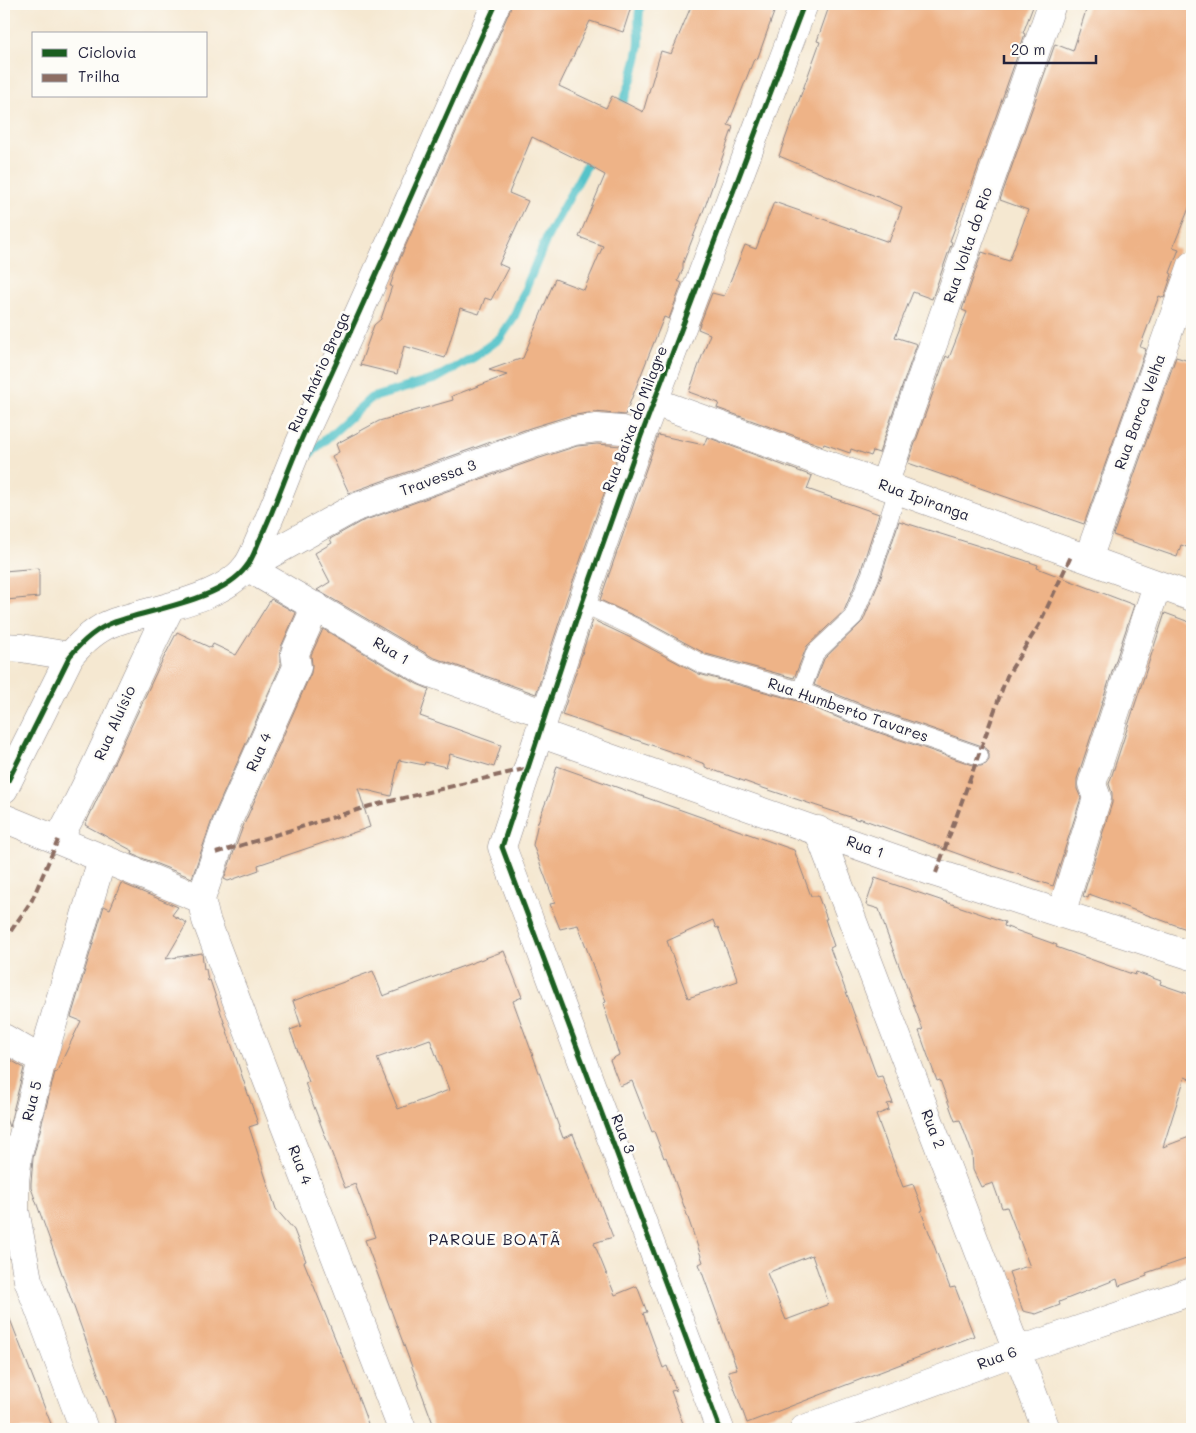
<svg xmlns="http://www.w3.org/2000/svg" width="1196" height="1433" font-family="Mali,sans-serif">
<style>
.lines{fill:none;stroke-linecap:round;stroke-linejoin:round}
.stream{stroke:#55c3c9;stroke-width:9}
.building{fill:#eeb387;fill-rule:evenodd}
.lane-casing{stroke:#8c8586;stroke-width:19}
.street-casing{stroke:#8c8586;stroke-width:29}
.lane{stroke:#fff;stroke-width:18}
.street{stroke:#fff;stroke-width:28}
.quiet{stroke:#8d6e63;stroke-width:4;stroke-dasharray:8 4;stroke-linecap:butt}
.cycleway-casing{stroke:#fdfcf7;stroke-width:8}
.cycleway{stroke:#1b5e20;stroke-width:5}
.labels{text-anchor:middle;stroke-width:5;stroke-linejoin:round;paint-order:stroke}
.street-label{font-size:15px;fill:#22223b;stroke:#fdfcf7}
.neighbourhood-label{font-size:16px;letter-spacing:1px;fill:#22223b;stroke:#fdfcf7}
</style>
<rect width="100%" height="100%" fill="#fdfcf7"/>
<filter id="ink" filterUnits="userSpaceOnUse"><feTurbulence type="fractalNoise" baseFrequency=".02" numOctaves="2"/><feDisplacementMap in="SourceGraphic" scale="10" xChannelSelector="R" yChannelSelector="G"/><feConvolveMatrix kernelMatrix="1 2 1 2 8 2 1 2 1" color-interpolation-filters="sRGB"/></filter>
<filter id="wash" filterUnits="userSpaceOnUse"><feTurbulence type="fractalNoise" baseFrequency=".0096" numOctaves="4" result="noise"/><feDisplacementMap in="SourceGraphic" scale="20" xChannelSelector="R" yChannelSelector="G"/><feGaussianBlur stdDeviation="1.12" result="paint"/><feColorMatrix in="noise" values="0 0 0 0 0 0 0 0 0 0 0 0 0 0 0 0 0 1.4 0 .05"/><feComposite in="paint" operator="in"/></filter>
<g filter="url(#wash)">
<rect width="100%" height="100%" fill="#f5e8d1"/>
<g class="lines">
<path class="stream" d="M619,110C629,91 635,68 639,47C641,32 636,19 641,4
M302,461L371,398L435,379L474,357L500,338L513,319L547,237L593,154"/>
</g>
<g id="blocks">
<path class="building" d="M511,4H632L623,32L590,21L559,86L606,108L612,96L643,112L661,51L671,54L692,4H777L757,60L754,59L728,125L733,127L706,204L683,263V269L678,281L682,283L669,319L664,317L625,415L595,412L569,416L530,428L349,493L332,456L339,452L336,444L379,421L453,400L452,396L507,375L489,370L523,358L555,279L584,290L603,246L579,237L605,175L591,167V166L532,137L509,193L528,201L499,264L508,268L491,300L485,298L479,314L460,308L445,358L404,346L397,374L360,365L374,325L381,319L392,286H390L398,263L510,10Z
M830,4H1034L1023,33L1025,34L970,190H969L950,241L952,242L932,299L913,292L895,337L917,344L879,453L873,451L871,456L851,449L850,453L824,444L823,446L717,408L719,403L689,392L710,334L698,329L712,293L724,296L745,245L756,249L774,202L889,242L902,207L779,156L820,42L817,41Z
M1088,4H1192V201L1173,247L1179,249L1170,273L1172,274L1164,298L1159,296L1140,347L1146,349L1084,524L908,463L946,356L949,358L967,312L962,310L982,252L1009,261L1028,210L1000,200L1055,44L1073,51Z
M1176,357L1192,362V549L1181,545L1177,557L1113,535Z
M658,435L704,445L707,437L812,476L807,489L879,514L861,570L844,611L807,646L794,678L706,654L641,619L600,600Z
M597,444L621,446L567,598L536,694L432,657L317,590L330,582L315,553L332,543L330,539L360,522L540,458L577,446Z
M899,521L1024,560L1038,565L1037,568L1134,605L1077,779V789L1081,798L1053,886L975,860L859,818V820L760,787L705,767V764L669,751L562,715L593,620L631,638L699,674L798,701L851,723L976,766H981L986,764L989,760V754L987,749L982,746L858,703L814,685L824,659L863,621L881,577Z
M39,568V597L6,600L4,571Z
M271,599L296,613L281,647V665L213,817L192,878L132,854L133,851L85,825L157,671L177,632L211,648L213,644L236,655Z
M1165,613L1192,623V931L1089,894L1088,898L1083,896L1112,803V793L1109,784Z
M323,629L417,684L429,689L420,716L501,745L494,767L450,754L446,767L425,762L424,765L399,760L391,796L358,788L370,827L258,865L259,870L228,881L224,879L242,829L311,673L312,665L311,655Z
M557,766L794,850L811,896H818L827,919H825L834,946L830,948L849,1000L877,1077L882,1076L893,1103L887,1104L889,1110L876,1115L903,1187L913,1184L923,1210L921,1211L950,1288L955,1287L974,1336L747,1423L728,1371L737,1369L699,1264L703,1262L685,1209L666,1157L664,1158L654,1131L652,1132L632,1081L620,1086L610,1060L619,1055L603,1003L606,1002L578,925L560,929L550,904L555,903L533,845L538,822L549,794ZM713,920L716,928L718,927L738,981L688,998L667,941ZM812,1255L829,1304L786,1320L767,1273Z
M875,878L1005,922L1004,926L1057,945L1056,947L1135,975L1136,972L1161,981L1160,984L1192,995V1080L1185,1077L1163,1147L1192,1136V1257L1146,1273L1147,1276L1119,1286L1117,1279L1059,1302L1060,1305L1036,1314L1023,1311L1009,1272L1025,1267H1030L1007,1207L1002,1208L993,1183L981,1187L973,1170L972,1153L960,1120L955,1121L940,1080L937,1081L919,1031L923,1030L886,931L879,909L866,905Z
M121,883L178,907L172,915L187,923L166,959L202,953L204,969H206L208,981L210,980L258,1124L249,1127L276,1209L294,1230L306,1261L304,1262L346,1365L370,1429H118L31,1188V1183L33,1158L55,1072L56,1073L81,1021L71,1017L104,906L110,909Z
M504,951L522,997L513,1001L563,1138L573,1134L613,1237L594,1243L615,1295L637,1286L647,1312L643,1313L663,1368L667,1366L676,1390L671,1391L685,1429H435L365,1240L375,1237L355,1184L345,1188L305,1083L309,1082L290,1030L301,1026L293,1001L373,971L383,996ZM430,1039L449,1090L398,1109L377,1058Z
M4,1056L24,1068L9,1127L4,1113Z
M4,1309H6L53,1429H4Z"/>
</g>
</g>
<g filter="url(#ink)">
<use href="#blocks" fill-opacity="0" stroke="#8c8586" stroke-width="1"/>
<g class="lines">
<defs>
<path id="lane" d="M582,603L636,628L702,664L801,691L854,713L979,756
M801,691L815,653L853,617L871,574L898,490"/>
<path id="street" d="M655,402L1192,597
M884,485L1052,4
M1088,559L1192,265
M247,567L354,508L535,443L574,431L597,428L622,430L641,436
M247,567L425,671L545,714
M316,606L295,653L297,667L227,823L201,899L206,920L242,1015L402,1429
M4,647L21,648L70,656
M539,733L936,873L1192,956
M4,789L70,656C81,643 96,629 112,623C150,609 221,601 246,567C253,559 256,547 261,537C277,503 289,466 305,431C371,290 432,146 496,4
M4,818L201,899
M818,830L1017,1351L1046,1429
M58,840C100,764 131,683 171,606
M1061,914L1097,798L1092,784L1157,585
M4,1038L42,1060
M84,1429L28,1280L15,1210V1182L18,1155L42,1060L102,859
M720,1429L502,847L582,603L641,436L804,4
M804,1429L1017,1351L1192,1291"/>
</defs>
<use href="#lane" class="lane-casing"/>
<use href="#street" class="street-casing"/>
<use href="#lane" class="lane"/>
<use href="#street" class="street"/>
<path class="quiet" d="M216,853L370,806L528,768
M936,873L1007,676L1039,625L1072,554
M4,941L32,900L58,840"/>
<defs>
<path id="cycleway" d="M4,789L70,656C81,643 96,629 112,623C150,609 221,601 246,567C253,559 256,547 261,537C277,503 289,466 305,431C371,290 432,146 496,4
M720,1429L502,847L582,603L641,436L804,4"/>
</defs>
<use href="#cycleway" class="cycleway-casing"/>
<use href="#cycleway" class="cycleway"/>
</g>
</g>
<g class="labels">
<g class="street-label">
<text transform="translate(968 245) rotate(-71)" y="5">Rua Volta do Rio</text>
<text transform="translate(319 372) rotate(-66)" y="5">Rua Anário Braga</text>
<text transform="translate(1140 412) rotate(-70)" y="5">Rua Barca Velha</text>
<text transform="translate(635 419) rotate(-69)" y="5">Rua Baixa do Milagre</text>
<text transform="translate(438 478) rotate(-20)" y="5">Travessa 3</text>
<text transform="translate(924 500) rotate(20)" y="5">Rua Ipiranga</text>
<text transform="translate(391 651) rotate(31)" y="5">Rua 1</text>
<text transform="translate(848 710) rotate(19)" y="5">Rua Humberto Tavares</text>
<text transform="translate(115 723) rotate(-66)" y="5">Rua Aluísio</text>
<text transform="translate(259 752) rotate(-66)" y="5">Rua 4</text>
<text transform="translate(865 847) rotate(20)" y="5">Rua 1</text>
<text transform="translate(32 1101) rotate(-76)" y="5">Rua 5</text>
<text transform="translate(933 1129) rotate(69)" y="5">Rua 2</text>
<text transform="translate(623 1134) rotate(69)" y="5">Rua 3</text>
<text transform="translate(300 1165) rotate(69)" y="5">Rua 4</text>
<text transform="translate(997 1358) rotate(-20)" y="5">Rua 6</text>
</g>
<g class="neighbourhood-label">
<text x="495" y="1245">PARQUE BOATÃ</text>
</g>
</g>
<rect width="1196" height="1433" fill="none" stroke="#fdfcf7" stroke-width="20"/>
<rect x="32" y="32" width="175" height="65" fill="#fdfcf7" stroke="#a5a5ac"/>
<rect x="42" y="49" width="25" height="8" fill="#1b5e20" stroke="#a5a5ac"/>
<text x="78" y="58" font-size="15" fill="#22223b">Ciclovia</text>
<rect x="42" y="74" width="25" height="8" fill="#8d6e63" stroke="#a5a5ac"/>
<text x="78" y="82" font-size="15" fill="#22223b">Trilha</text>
<path d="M1004 55v8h92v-8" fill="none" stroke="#22223b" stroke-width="2.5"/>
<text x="1011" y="55" font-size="15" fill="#22223b" stroke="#fdfcf7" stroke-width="4" paint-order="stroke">20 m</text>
</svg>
